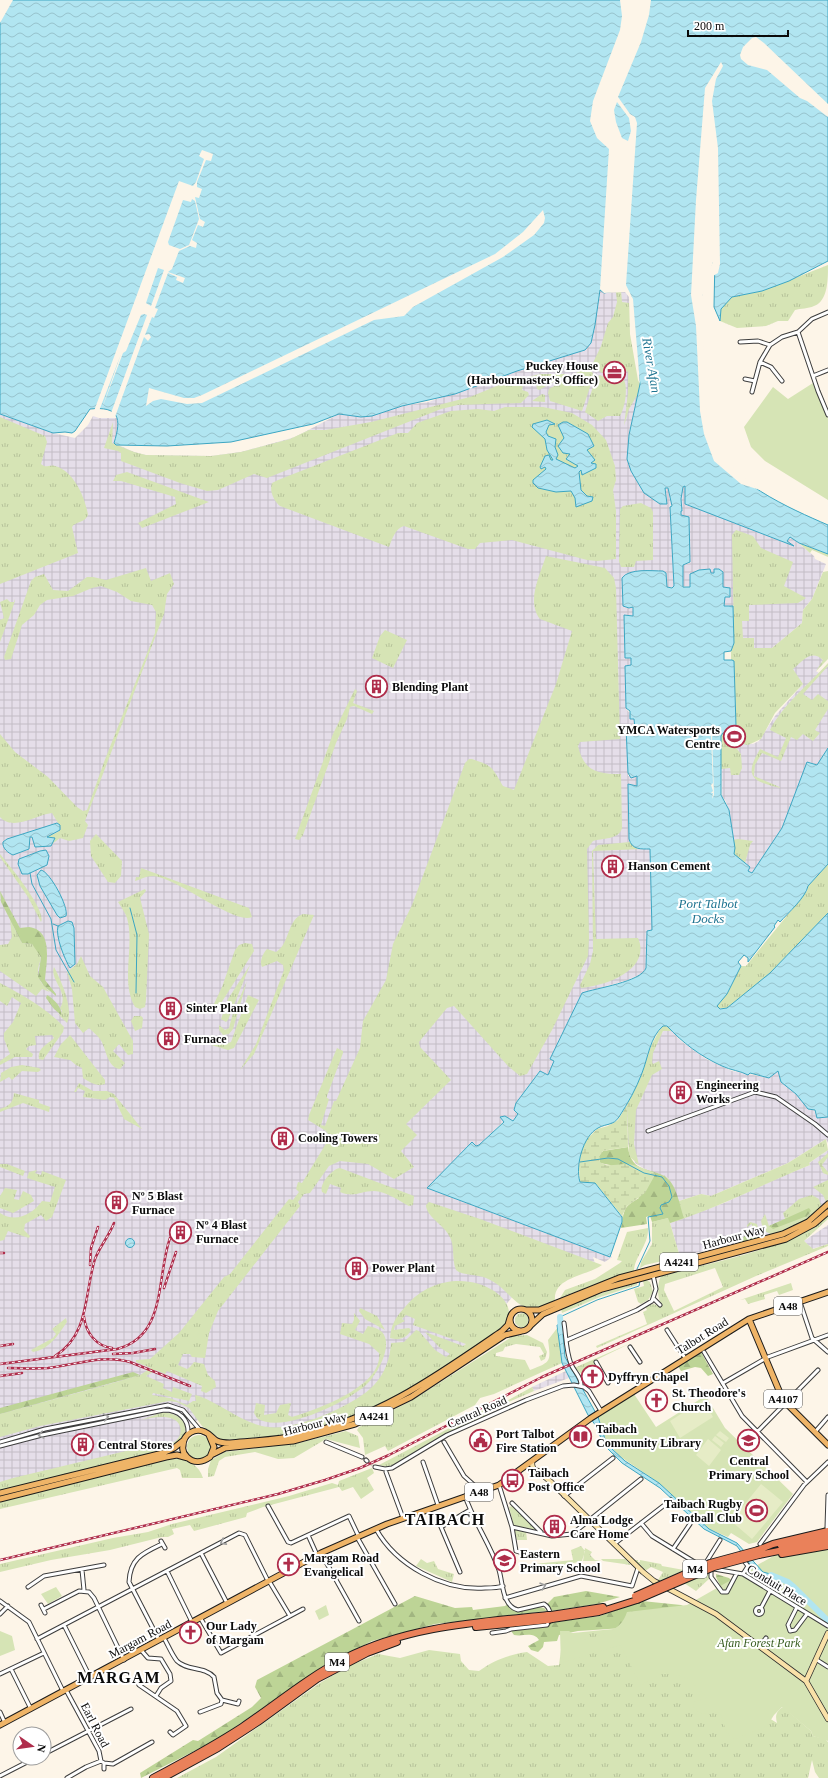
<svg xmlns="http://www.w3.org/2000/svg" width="828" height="1778" font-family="Georgia,serif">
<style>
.industrial{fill:url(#industrial-grid)}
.grass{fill:url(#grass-tufts);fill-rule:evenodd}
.forest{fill:url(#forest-firs)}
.wetland{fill:url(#wetland-marsh)}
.park{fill:#d6e4b5}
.pitch{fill:#e6ecc6}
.water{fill:url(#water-waves);stroke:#3da6c2}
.pier{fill:#fdf5e8;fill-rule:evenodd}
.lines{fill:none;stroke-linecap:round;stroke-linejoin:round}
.stream{stroke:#3da6c2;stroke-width:1}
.river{stroke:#b1e5f1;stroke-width:6}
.street-tunnel{stroke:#d9d2c7;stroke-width:3;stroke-dasharray:3 1.5;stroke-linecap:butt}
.street-casing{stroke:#3d3d3d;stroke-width:5}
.secondary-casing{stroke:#2c2c2c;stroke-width:6}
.primary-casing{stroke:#1b1b1b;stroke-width:7}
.highway-casing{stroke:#1b1b1b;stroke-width:8}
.street{stroke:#fff;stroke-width:3}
.secondary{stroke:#f9e1a8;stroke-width:4.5}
.primary{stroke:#efb467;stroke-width:5}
.highway{stroke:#ea815a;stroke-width:6}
.rail-casing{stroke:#af2d4b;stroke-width:2.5}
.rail{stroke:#fff;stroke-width:1;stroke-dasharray:3;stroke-linecap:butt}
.highway-bridge-casing{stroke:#1b1b1b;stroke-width:8;stroke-linecap:butt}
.highway-bridge{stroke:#ea815a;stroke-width:6}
.oneway{stroke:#9d9d9d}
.labels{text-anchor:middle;stroke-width:4;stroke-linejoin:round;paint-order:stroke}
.shield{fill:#fff;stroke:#545454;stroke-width:1}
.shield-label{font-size:11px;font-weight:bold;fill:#0a0a0a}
.poi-label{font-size:12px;font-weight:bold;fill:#0a0a0a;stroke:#fff;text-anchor:start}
.street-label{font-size:12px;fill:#0a0a0a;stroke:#fff}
.park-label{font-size:12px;font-style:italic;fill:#375c20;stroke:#fff}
.water-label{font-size:13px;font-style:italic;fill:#1e7491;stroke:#fff}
.district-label{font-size:16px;font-weight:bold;letter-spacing:1px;fill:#0a0a0a;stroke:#fff}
</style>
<defs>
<pattern id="industrial-grid" width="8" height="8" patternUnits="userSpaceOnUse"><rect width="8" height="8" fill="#e5dee9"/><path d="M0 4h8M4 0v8" fill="none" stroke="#c3bdc6"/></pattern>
<pattern id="grass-tufts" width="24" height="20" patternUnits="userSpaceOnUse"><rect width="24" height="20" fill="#d6e4b5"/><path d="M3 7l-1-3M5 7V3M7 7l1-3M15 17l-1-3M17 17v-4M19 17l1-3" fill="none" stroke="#b6c29a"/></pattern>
<pattern id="forest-firs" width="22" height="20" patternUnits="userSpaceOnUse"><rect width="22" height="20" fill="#bdd496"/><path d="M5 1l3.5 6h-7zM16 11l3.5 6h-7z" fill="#a1b580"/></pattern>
<pattern id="wetland-marsh" width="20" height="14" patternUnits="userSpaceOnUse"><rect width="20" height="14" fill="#d6e4b5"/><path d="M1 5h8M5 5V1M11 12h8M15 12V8" fill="none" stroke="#b6c29a"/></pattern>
<pattern id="water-waves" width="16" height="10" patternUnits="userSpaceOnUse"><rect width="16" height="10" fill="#b1e5f1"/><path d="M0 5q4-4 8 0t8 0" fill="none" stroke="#97c3cd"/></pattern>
</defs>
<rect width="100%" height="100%" fill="#fdf5e8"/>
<path class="industrial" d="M600,289H625L631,296L640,384L629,435L637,482L647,495L660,504L667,500L665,488L667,487L672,500L670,507L674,587H667L663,571L628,573L627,606H633V616L624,615L625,658L631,657V666H625L627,710L635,719V729H630L626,727L628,773V776H637V786L628,785L629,839L630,842L643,849H650L652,931H647L646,968L643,973L628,980L582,993L550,1059L554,1061L548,1075L539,1072L516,1103L515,1112L518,1114L512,1122L505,1116L500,1117L504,1121L479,1145L476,1146L472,1142L428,1188L612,1257L605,1262L593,1257L596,1266L515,1294L502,1309L492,1327L446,1357L385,1393L315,1421L260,1434L202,1418L186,1426V1431L179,1442L145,1455L0,1491V414L53,433L75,438L88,425L93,416L99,418H117L119,427L114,443L134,452L146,455L211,456L241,452L295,437L339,414L429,402L503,371L583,351L591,343Z
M685,486L715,515L792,545L787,541L791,537L814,556L815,559L826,564L812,599L803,610L802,623L772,648H735L732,606H723V601L729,588L723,587L721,570L714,569V573H710V569L699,570L691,574L690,587L683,586V565L690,563L689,517L681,515V499L683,487Z
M818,655L823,660V664L816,671L819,673L828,666V748L817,765L808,762L782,828L752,873L748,871L750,867L741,861L735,848L729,810L725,800L722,797L721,737L736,726L743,742L753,744L759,741L775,716L803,684L781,656Z
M667,1026L681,1041L706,1059L732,1071L769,1078L778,1071L781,1082L796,1094L808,1108L814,1110L815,1113L823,1118L828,1117V1143L826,1139L788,1163L711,1196L701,1194L679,1201L668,1178L648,1171L635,1163L628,1143L627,1105L642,1073L649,1051Z
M828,1150V1199L818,1211L788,1230L680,1257L670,1223L724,1203L778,1178L810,1165L809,1163Z
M828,1225V1244L812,1249L804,1241Z
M566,1371L569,1378L534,1391L532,1387Z"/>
<path class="grass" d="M828,265C828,280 828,301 814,306C808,309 801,308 795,310L788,321H778L766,326L737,328L720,321L721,309L726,301L732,297L762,291Z
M621,291L622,302L629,303L640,384L639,392L629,409L624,426L628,393V372L622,368L602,373L593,367L592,365L601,346L608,323L613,317L617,302L616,292Z
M583,369H590L594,375L582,411L550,401L548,393L549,389Z
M540,374H568L539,390L537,389L536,384L530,383L523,385L522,390L528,392L529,395L521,403L458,405L441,409L267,478L254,474L218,490L207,491L180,483L121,461V453L118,451L104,448L113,422L112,443L134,452L146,455L211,456L241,452L290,439L309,430H325L371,422L470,397L504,383Z
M600,375L612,381L613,383L621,381V378L624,380C628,389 625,407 620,416H607L598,421L585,412L596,377Z
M542,394L545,395V402L532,401Z
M505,407H543L572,413L592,425L606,440L615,466L616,480L613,490L616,511V559L597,561L587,560L512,540L480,543L475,549H468L404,526C395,528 392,540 389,547L280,506C274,501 269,491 272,483L278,480L398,433H408L417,423L451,411L478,409L494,411Z
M0,417L45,436L47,442L41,464C46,469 49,464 55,466C74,471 85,497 88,515C85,523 76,521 72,527L78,553L0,584Z
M127,472L209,502L142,528L138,523L176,504L175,497L121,481H113L116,475Z
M641,503L651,508L653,512V560L636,561L634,567H621L619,561L620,509L623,506Z
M736,530L753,536L761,548L793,562L784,586L806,598L798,603L749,605V621H742L743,638H754V648H772L802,623L803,610L812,599L823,572L828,571V659L816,671L823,660C811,649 803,661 793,669L803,684L775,713L761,739L748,745L743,744L736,726L734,662L731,660V651L734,643L732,535Z
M799,543L828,554V557L812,550L810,553Z
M546,556L605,568L614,578L616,588L620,739L580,742L578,746C584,772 598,774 621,774L622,828C619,840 602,838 593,841L587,849L589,938L588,956L552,1030L527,1074L520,1076L508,1066L454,1006L447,1008L419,1042L420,1047L451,1080L406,1124L417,1135L401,1151L414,1167L394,1179L368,1164L340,1161L329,1166L310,1193L304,1194L298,1202L300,1206L218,1311L209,1333L205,1358L192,1357L190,1354H183L178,1365L187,1369L190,1367L194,1362L204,1364L208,1375L215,1381L216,1387L206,1393L201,1391L202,1386L167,1371L165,1374L156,1370L146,1376L164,1384L163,1388L172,1392L173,1387L192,1394L189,1401L153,1393L152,1395L170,1398L187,1405L193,1401H196L195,1395L199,1396C223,1405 243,1424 268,1427C295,1431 356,1405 374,1385C385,1373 390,1359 391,1343L404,1342L416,1330L419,1331L435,1350L446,1357L450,1354L439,1347L425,1332L463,1346L466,1344L413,1325L415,1319L406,1315L402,1319L405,1321L395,1326L394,1330L409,1328L411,1330C407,1338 399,1341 390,1338C391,1324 396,1317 405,1307C453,1250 537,1300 500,1330L411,1389L370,1410L303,1432L283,1436L222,1440L202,1426L189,1408L177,1402L169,1401L40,1426L0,1437V1414L99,1387L140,1375L151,1368L136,1362V1360L150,1359L179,1333L224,1277L230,1274L289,1199L293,1200L299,1192L296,1189L298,1182L302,1183L330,1137L326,1131L308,1120L309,1115L337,1048L343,1051V1053L327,1096V1098L329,1099L321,1125L325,1126L334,1101H336L360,1048L363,1021L386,980L393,944L412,905L465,763L469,759H472C493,766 492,767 503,786L514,790L556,684L572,631L540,619C526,601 540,575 546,556Z
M146,568L151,581L170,573L174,584L167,594L164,614L85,821L88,825L83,838L69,841L60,838L52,844L54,838L47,837L58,832L61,828L52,813C38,814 13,832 0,817V734L15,752L48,777L77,807L83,811L87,810L104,762L155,633L156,612L152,605L131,601L117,592L101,586L92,588L73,596L47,600L40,605L34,615L22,625L11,659L5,660L4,657L31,581L35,577L44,574L53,590L68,591L87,577H93L106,580Z
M7,599L10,602H14L15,599V601L0,642V620L4,618L0,602Z
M385,630L407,640L393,668L372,658L380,636Z
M828,663V666L803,694L812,700L818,694L828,701V709L815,730L820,733L813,741L803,734L797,740L791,737L781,761L762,753L755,765L754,776L782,788C775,787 769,785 763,783C744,776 753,762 760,749L778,757L786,738L770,730C782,706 809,684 828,663Z
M355,689L357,691L353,703L374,711L372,714L354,706L350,707L347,719L336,743L303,835L299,840L295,839L333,734Z
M729,732L733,744L741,754L742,768L739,775H731L730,768L721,769V736L723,733Z
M96,834L122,861L121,876L115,883L108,882L91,856L90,841Z
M738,839L753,841L750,845L745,863L734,854L733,840Z
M630,842L638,849H643L593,851L596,939L638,938C652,970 605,986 581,988L580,985L590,964L593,951L592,851L598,845Z
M0,854C8,864 47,910 41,922L28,897L0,857Z
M828,864V913L770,973L727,1008H718L717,1004L727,994L741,966H746L807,891L808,886Z
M141,868L249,908L252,917C234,925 178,878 153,876C146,876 142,879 135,881L136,877H139Z
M145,889L146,891L140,898L149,934L146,1000L145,1007L140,1009L135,1007C120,981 135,946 127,918C125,912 121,907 118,902Z
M303,914L314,915L254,1054L240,1070L256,1044L284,970L283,965L277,961L262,967C259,962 263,953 267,949L276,952C290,944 287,919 303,914Z
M10,920L22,943L32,944C47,958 38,959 38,973C38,981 45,987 50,992L42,989L36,996L0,971V945L8,944L12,937Z
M245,943L252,944L254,951L218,1008H212L222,987L235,950L239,945Z
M81,956L90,976L103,987L133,1041V1054L128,1055L119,1044L113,1051L125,1063L120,1069C107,1068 106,1047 100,1039C97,1035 92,1031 89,1028L83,1033L75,1023L72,989L67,972L77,964Z
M250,965L228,1020L226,1022L221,1019L228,999Z
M54,967C61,980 74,1009 67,1023L58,1014L60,1015L62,1011L60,1008C70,992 49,980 54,967Z
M247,981L233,1029L229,1034L223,1035L219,1030V1025L225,1030L229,1028L233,1013Z
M0,983C23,995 46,1008 64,1027L63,1032L43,1060L39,1059C37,1048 47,1045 54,1038L52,1035L35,1036L36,1045L29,1046L26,1049L33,1054L32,1057H15L0,1065V1061L10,1054L4,1039V1033L13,1022L21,1003L12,997L7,1006L0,1001Z
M248,995L259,1000L234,1048L228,1050L204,1043L206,1037L225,1044L231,1042Z
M134,1016H141L143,1018L142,1028L135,1031L131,1021Z
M664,1025L673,1031H663L653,1053L652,1062L653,1064L659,1061L662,1069L652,1075L636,1110L634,1144L639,1165L631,1158L629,1153L627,1105L642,1073L651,1046L660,1029Z
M70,1035L105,1080V1084C96,1087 90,1082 83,1078L82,1068L76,1065L70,1060L54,1057L61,1044Z
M22,1065L39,1068L41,1070L38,1072L22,1071L12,1080L9,1077L0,1082L1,1073L11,1067Z
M79,1083L93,1091H107L114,1094L142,1129L124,1119L114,1098L110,1097L105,1100L83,1097L85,1091L78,1088L76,1092H74Z
M14,1093L39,1100V1103L50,1107L49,1112L23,1103L0,1112V1109C9,1106 13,1103 14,1093Z
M826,1139L828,1150L809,1163L810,1165C763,1184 718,1208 670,1223L680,1257L645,1265L640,1268L641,1262L652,1244V1222L668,1218L638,1214L637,1224L621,1228L622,1216L664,1175L669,1180L679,1201L701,1194L711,1196L788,1163Z
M828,1153V1157L822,1165L828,1172V1175L823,1173L818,1162Z
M0,1164H7L25,1171L23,1176L0,1167Z
M340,1168L414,1196L413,1205L409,1206C399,1201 386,1191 374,1191C360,1191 355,1198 340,1192L341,1188L330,1184L326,1194L322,1192C319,1184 332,1169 340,1168Z
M37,1170L35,1173L41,1175L42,1171L66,1180L52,1217L46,1221L41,1215L25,1224L24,1230L30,1236L29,1238L8,1231L4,1240L0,1241V1213C15,1223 32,1215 42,1201L50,1202L55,1187L27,1178L29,1172Z
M828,1180V1199L826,1202L823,1195L813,1187Z
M5,1188L17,1190L14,1199L19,1200L23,1191L31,1195L34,1201L13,1213L0,1208V1196Z
M812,1195L819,1199L821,1205C813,1223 789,1229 772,1235L763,1230L761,1221L765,1214L769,1226L785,1219L783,1213L799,1199Z
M429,1202L480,1219L602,1265C587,1276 553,1277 555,1300C517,1324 514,1289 486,1278C477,1274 463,1276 456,1270C451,1258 456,1245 448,1234C443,1225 426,1216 426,1205Z
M828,1216V1219L804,1241L813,1249L828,1244V1246L756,1276L597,1348L596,1346L647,1324L643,1312L647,1310L645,1306L654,1304L660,1307L662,1304C656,1299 658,1281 661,1276C716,1261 784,1251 828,1216ZM715,1268L723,1287L674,1311L664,1290L665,1284Z
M750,1222L757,1224L760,1238L754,1240L756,1231L752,1228V1224L747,1227V1225Z
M648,1228C649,1245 634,1256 634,1272L598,1283L560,1298L565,1290L595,1279L620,1263L622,1261L617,1260L627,1232Z
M646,1280L650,1282L653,1292L648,1300L641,1304L638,1302L634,1289L644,1286L643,1281Z
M637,1282V1285L600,1297L562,1313L561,1309L596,1295Z
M791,1283L793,1290L779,1295L777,1291L764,1295L765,1299L748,1304L745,1299L740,1300Z
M360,1308L377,1316L385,1330L365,1319L359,1311Z
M354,1313L360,1321L355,1330L363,1334L368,1326C373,1327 379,1329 382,1332C394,1345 377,1375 366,1385C347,1402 280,1435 257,1418L254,1413L256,1403L265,1405L264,1415L276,1413L280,1405L291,1403L288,1415L292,1417C318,1409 383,1386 379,1353L369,1344L340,1334L342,1323L352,1324L354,1320Z
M524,1313L528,1317V1323L525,1327H519L515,1323V1318L518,1314Z
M66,1318L67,1322C58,1335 50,1349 33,1352L31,1350L53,1338L56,1334L52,1329Z
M558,1327L562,1363L494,1394L480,1398L475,1405L388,1451L385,1446L365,1455L363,1438L357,1430L359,1427L411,1401L513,1336L527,1335L543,1343L547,1352L545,1359L541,1361L539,1356L544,1354L540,1347L516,1344L505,1347L503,1351L496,1353V1356L525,1360L530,1370C551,1362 551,1362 548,1340Z
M631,1343L594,1361L597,1367L582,1374L574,1368Z
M532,1387L534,1391L495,1408L486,1415L454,1430L393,1465L387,1467L379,1465L501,1401L505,1402Z
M163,1412C176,1413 191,1421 184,1436L170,1448L0,1491V1482L13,1478L151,1445L159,1444L162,1446C166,1444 170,1444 174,1442C183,1437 183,1423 173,1419C164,1415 150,1418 141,1420Z
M346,1431L358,1436L360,1448L326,1439L294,1458L278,1459L255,1452L225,1457L219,1461L214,1476L208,1477V1469L211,1460L225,1452L299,1443Z
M187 1447a12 12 0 1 1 24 0a12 12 0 1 1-24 0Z
M169,1459C183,1457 199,1463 203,1478H182L180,1470L177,1468L0,1509V1501Z
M372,1468L374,1473L367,1478L374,1490L361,1499L353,1487L342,1491L339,1487L263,1507L247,1513L246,1517L194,1531L190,1525L172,1529L174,1534L168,1537H162L110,1550L51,1560L0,1572V1564L113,1538L148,1532L172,1524L289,1496L332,1483L338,1485L339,1481Z
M514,1506L538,1530L514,1526L509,1507Z
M514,1529L526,1531L527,1540H517Z
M581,1546L585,1551L582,1561L536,1572L534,1564L573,1560L571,1550Z
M585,1548L592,1552L590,1555L595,1560L601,1561H583Z
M421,1559L427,1563L434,1561L438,1569L454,1574L452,1582L416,1566Z
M601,1559H625L631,1565L603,1561Z
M633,1560H638V1562H640V1560L661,1564L662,1566L684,1570L660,1581L658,1580L663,1572L651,1567L645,1571Z
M708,1573L710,1578L696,1591L684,1583Z
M623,1628L777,1723C775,1716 776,1711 783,1707L811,1731L813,1736L825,1739L828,1742V1778H819L815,1772L812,1760L808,1778H177L216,1757L320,1683L349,1666L378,1654L400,1658L429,1650L460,1654L461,1661L469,1670L479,1671C494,1660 508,1655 527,1652L548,1666L559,1665L563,1634Z"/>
<path class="forest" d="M0,891L20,928C22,928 26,927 29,927C54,930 46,963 45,980L56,994V996L44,986L38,977L41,957L32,944L22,943L1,902Z
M47,995C53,998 63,1008 61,1015L54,1009L46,998Z
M628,1147C631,1175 654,1167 667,1178C677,1186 680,1207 684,1218L670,1223L668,1218L652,1222L650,1216L646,1217L647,1224L621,1228C626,1210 620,1209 639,1198L610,1165L600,1163L599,1156L603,1151Z
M809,1208L811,1211L807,1216L773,1229L769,1226Z
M752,1228L756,1232L755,1239L737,1244Z
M701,1352L713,1374L708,1376L701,1368L695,1367L681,1371L678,1366Z
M133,1372L140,1375L0,1414V1408Z
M716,1574L729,1578L731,1580L727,1587H721L716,1577Z
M586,1591L620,1597L597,1604L551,1611L547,1604L554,1597Z
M415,1596L455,1608L472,1607L473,1610L505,1606L508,1604L510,1608L517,1612L539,1607L544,1608L547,1611L435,1624L372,1641L323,1666L218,1739L141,1778L140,1773L193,1740L198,1741L252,1707L261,1698L255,1687L257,1680Z
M642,1601L681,1605L688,1608L623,1628L578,1631L559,1635L557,1641L544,1642L543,1647L538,1652L531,1650L528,1646L539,1640C533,1631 523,1637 514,1635L511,1631L547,1627L550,1623L600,1616Z"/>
<path class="wetland" d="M627,1105L628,1147L608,1150L603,1151L599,1156L600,1162C607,1168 616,1164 625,1164C638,1164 644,1170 656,1173L645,1193L627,1206L622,1216L597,1185L580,1182L579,1166L581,1152L585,1141L597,1129L608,1126L618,1120Z"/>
<path class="park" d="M813,383L828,419V500L765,461L751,447L744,427L773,387L788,399Z
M721,1386L722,1388L707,1398L725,1428L793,1494L757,1542L749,1544L731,1533L728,1537L709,1529L659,1483L618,1455L605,1439L598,1417L634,1394L656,1427Z
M828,1525V1741L813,1736L811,1731L782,1707L774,1715L767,1726L735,1739L727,1733L720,1712C709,1714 700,1717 693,1706L694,1702L707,1698L689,1679L673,1674H661L641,1685L620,1645L561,1663L560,1631H569L582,1640C600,1636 621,1632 627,1612L687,1605Z
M56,1587L62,1596L48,1604L41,1594Z
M326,1605L329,1615L319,1620L315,1611Z
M0,1631L12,1636L15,1650L0,1656Z"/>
<path class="pitch" d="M703,1400L713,1417L680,1438L670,1421Z
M720,1431L729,1438L726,1442L716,1435Z
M715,1436L724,1443L721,1447L712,1440Z
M708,1439L721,1450L709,1466L696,1455Z
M761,1484L783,1502L752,1539L731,1521Z"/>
<path class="water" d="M0,0H828V261L789,281L762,291L732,297L721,309L720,321L714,307L715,256C708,271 701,290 700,308C698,323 701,339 701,354C702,382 702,411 711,438C724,480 791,509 828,525V554L799,543L790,537L787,541L794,546L685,504V486L683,487L681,499L682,511H681V515L689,517L690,562L683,565V587H690V574L699,570L710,569L711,573H714V569H719L723,572V587L730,588V597H725L724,606H733L734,643L731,651L724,652V660H732L734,661L736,726L729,732L723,733L721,736V795L729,810L735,848L734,854L750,867L748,871L752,873L782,828L807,762L817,765L828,748V864L808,886C806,897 788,913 780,922L778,920L774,926L775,927L748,962V958L744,955L738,962L741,966L727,994L717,1006L720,1009L727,1008L770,973L828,913V1117L817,1118L815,1110L808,1109L796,1094L781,1082L778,1071L769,1078L750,1073L748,1075C741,1071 730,1070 722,1066C700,1056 683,1043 667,1026H663C650,1037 648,1058 642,1073C636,1089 628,1103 619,1117C613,1126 607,1123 598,1128C583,1136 575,1166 580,1182L595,1183L622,1217V1222L610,1257L427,1188L472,1142L476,1146L479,1145L504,1122L500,1117L505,1116L513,1121L518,1114L514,1110L516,1103L540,1071L548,1075L554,1061L550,1059L582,993C596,988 641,982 646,968L647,931L652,930L650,849C641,849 632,850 629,839L628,784L637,786V776L631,778L628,773L626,727L630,729H635L634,719H630V711L626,708L625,666L631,665V658H625L624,615L633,616V607L629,608L623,606L622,578C629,568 652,571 663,571L666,573L667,587L672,588L674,586L670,507L672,506L668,488H665L667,504H660L644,493L631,471L627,459L629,435L640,384L634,342L631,296L625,289L604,293L600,290L595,325L591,343L585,350L517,371L455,394L402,406L372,416L361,417L339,414L313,424L231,442L167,446L116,445L114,443C122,418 119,406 90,409L75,431L72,433L65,432L53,433L0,414Z
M547,420L555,424L549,425L546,432L548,436L556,439L555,447L558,455L556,459L575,468L578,466L566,459L570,454L563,453L558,446L564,438L558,425L563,422H567L588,434L594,446L587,450L595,460L591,463L596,464V468L582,475L581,470L579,472L581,490L587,496L593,497L592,501L576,507L575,498L571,491L556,492L538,488L533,483V480L546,469L545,467L541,469L540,467L545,456L549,455L551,460H553L547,450L545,439L532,427L533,424Z
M57,823L60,825V830L47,837L55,838L51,846L35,847L32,837H30L29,849L13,855C8,853 2,848 3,842L7,839Z
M46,850L49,856L47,865L28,874H22L18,864L19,859L40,851Z
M41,870C50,872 69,907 66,916L60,918L57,915L40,886L37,875Z
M68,921L72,922L74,928L75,964L70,968C65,960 55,936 58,926Z
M125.5 1243a4.5 4.5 0 1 1 9 0a4.5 4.5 0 1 1-9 0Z
M562,1324L565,1357L598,1417L605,1439L612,1449L625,1461L659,1483L709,1529L737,1543L763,1572L778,1576L776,1579L772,1576L763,1577L756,1573L737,1546L704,1529L660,1488L622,1463L608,1449L603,1443L596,1426L588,1415L562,1363L557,1325Z"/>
<path class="pier" d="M0,0H13L0,23Z
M620,0H651L649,15L641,42L618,97L630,114L635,117L637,123L626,285L633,299L640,384L638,380L630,334L629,297L625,292L604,293L600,289L609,149L597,138L590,121L593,101L620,30L622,16ZM617,102L629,118L631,131L628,141L622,138L616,122L614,110Z
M756,37L764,43L828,104V117L807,101L800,98L767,70L748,65L741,59L740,55L743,47L752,38Z
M721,62L723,66L716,79L712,101L718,148L720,264L718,273L713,276V262L702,297L705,399L707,417L713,438L724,458L749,482L760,490L741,484L714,461L704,434L700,411L696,326L691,295L696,200L705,88Z
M202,150L213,154L211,161L206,160L197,182V187L202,189L199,198L195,197L200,219L205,222L203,227L198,225L192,240L197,243L196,248L190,246L179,251L172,269L168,272L185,278L183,283L176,280L177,277L168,273L155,308L158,309L154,318L152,317L145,335L149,334L151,337L148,341L144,337L115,417L111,413L147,315L144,314L141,315L126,351L123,353L101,411L121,354L99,411H94L179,181L193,186L196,182L204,159L199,156ZM192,199L195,201L199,219L189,245L180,249L169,245L168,242L183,200L191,202ZM158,268L164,270L151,306L146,303Z
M543,210L545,218L544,223L534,235L503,257L413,307L404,316L374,320L202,403L187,404L161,399L153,401L146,406L149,388L184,398H194L202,395L495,254L523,232Z
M701,732L710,733L712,735L714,795L712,799L713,793H711L713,791L711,785L713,783L711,736L710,734Z"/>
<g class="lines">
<path class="stream" d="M30,873L32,884L51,919L56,950L74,982
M130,908L137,935L136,993
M53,924L58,926
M580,1162L608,1158L618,1159L644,1173L662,1177L669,1186L672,1197L669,1202L661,1205L660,1208L663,1214L648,1217L650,1241L637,1269
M560,1317L597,1300L639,1286L640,1281"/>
<path class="river" d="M560,1317L561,1331
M771,1575L788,1582L794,1587L828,1621"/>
<path class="street-tunnel" d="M367,1461L375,1467"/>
<defs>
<path id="street" d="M798,332L818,391L828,415
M740,342L758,341L770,345
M760,362L771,367L782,381
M813,376L828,370
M745,379L755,381
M752,392L760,362L770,345L782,337L798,332L812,319L828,312
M648,1131L755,1092L776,1097L815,1124L828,1135
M654,1299L660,1305
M800,1302L812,1338L828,1352
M564,1323C566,1336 566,1351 571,1364C574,1372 582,1377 581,1386
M667,1330L685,1358
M567,1340L637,1310L652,1301L656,1289L653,1275
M630,1347L640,1362
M704,1352L742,1416L807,1482
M596,1362L608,1383
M723,1383L768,1357L828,1335
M758,1431L818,1370
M815,1432L828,1417
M0,1442L45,1429L168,1405L183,1410L200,1430
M326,1442L362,1457
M444,1442L464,1476L474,1485L477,1492
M0,1446L42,1435L164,1410C179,1410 189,1419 188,1434
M366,1460L367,1461
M423,1462L438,1505
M375,1467L385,1469L392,1468L447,1435L526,1400L563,1386L574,1385L584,1387L589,1391L601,1411
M386,1472L403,1518
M499,1485L512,1527L516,1551L534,1557
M465,1496C474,1522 490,1544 499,1570C503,1583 502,1606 518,1610L544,1604C551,1608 552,1618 547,1625L511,1629L506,1631L492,1633
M564,1496L613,1458
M512,1503L541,1532
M268,1506L288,1542L291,1543L349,1516L359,1537
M641,1523L652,1536L701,1566
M512,1527L552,1536L572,1534L641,1479
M827,1528L828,1495
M376,1529C396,1565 443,1591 485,1588C490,1588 498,1588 503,1586
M308,1535L317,1555
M357,1537L395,1604
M161,1541L165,1548
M614,1544L671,1500
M760,1544L804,1485L828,1462
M673,1549L690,1524
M201,1553L227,1603
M321,1553L359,1621
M705,1564L720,1540
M711,1569V1577L722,1592H727L737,1573
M714,1569L743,1574L828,1626
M82,1570L84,1590
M167,1571L192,1622
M460,1572L441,1527L470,1510
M743,1574L748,1566L744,1561
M269,1581L290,1616
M28,1587L44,1576L104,1565
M505,1598L581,1576L632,1586L638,1568
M0,1601L29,1622L63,1691
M41,1605L45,1613
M797,1607L788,1625L790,1631L795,1630L807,1614
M755.5 1611a3.5 3.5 0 1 1 7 0a3.5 3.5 0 1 1-7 0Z
M761,1608L770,1591
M44,1609L79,1591L89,1592L94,1598L124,1660
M0,1614L8,1606
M201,1619L221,1653L303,1609
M64,1625L90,1677
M164,1638C168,1645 172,1655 177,1661C187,1671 204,1666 214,1677L217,1693L222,1700L238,1704L239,1701
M37,1639L239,1533L245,1535L268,1581
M159,1640L129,1582C130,1558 143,1553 162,1544
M760,1646L766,1638
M141,1650L148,1658L161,1659L170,1674L171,1681L161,1688L156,1696
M817,1660L828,1667
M11,1669L31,1709
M0,1674L44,1653
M139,1677L136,1680L139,1685L177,1711L186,1726L173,1735L170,1732
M66,1690L99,1751L101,1761L104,1763V1769
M0,1712L5,1723
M200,1712L221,1704L222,1700
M44,1754L131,1709
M104,1763L113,1764L152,1742
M0,1776L35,1758
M67,1778L86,1767L101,1761"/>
<path id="secondary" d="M532,1462C532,1467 533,1470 538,1471L552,1483L643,1572L654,1581L716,1614L806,1681L828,1719
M806,1681L828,1633"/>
<path id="primary" d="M510 1320a11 11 0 1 1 22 0a11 11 0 1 1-22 0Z
M526,1310H539L619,1278L783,1234L808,1222L828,1204
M749,1319L783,1400L828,1445
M530,1326L543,1314L602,1289L786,1239L814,1224L828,1212
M209,1435L214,1447L210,1457C203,1462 194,1464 187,1457C184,1454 182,1450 183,1446C183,1434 195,1427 205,1432C210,1434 213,1439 217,1441C221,1443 225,1443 230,1443C253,1441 277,1440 300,1435C380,1417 435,1377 502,1331L508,1325L510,1318
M211,1455L225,1448L293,1441L355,1424L411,1397L505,1335L522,1331
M0,1493L163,1453L174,1448L184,1440
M0,1499L166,1457L177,1455L188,1458
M0,1725L321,1553L387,1524L499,1485L591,1418L749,1319L828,1292"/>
<path id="highway" d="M781,1546L828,1536
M758,1550L773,1544L828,1531
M782,1554L828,1546
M759,1555L828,1541
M551,1615L603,1607
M552,1619L599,1612L637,1600
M476,1627L548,1620
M153,1778C183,1762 213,1746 242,1727C276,1704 308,1677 345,1658C407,1626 480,1622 548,1615
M163,1778L218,1748L258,1722L317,1679L367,1653L397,1642"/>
</defs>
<use href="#street" class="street-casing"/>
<use href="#secondary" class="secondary-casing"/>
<use href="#primary" class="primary-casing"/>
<use href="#highway" class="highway-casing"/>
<use href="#street" class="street"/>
<use href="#secondary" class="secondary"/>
<use href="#primary" class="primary"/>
<use href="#highway" class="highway"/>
<defs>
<path id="rail" d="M0,1253H4
M90,1265L91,1248L98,1227
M164,1288L176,1252
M84,1317C86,1333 96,1346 112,1348
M0,1346L13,1344
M113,1354L133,1353L155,1349
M55,1356C90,1334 84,1294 95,1259C100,1246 109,1236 114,1223
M0,1364L117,1349C167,1336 156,1278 170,1238
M8,1368C21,1368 34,1369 48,1368C74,1365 104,1354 130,1362L190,1386
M0,1376L22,1373
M0,1560L278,1494L325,1480L360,1468L389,1455L542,1377L828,1252"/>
</defs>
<use href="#rail" class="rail-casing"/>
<use href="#rail" class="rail"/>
<defs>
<path id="highway-bridge" d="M635,1596L710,1563L758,1550
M637,1600L714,1567L759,1555
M548,1615H551
M548,1620L552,1619"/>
</defs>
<use href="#highway-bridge" class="highway-bridge-casing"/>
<use href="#highway-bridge" class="highway-bridge"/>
</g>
<defs><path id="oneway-chevron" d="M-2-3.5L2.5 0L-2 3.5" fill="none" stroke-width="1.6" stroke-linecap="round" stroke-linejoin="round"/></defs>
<g class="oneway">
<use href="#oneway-chevron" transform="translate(106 1417) rotate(-11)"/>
<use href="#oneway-chevron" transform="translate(41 1435) rotate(167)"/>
<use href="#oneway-chevron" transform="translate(223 1542) rotate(152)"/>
<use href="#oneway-chevron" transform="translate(543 1586) rotate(-16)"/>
</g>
<defs>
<symbol id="office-ring" viewBox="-11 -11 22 22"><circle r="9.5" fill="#fff" stroke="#af2d4b" stroke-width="1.5"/><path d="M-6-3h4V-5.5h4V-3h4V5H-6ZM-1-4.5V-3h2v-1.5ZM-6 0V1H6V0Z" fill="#af2d4b"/></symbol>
<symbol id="building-ring" viewBox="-11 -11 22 22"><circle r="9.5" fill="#fff" stroke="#af2d4b" stroke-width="1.5"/><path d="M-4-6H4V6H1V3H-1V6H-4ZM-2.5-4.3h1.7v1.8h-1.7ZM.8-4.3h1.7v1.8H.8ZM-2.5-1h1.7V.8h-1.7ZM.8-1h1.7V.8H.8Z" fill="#af2d4b"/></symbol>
<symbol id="stadium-ring" viewBox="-11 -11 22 22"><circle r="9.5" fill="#fff" stroke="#af2d4b" stroke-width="1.5"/><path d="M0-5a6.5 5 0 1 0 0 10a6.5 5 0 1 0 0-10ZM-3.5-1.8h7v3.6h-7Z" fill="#af2d4b"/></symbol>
<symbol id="church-ring" viewBox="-11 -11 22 22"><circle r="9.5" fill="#fff" stroke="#af2d4b" stroke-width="1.5"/><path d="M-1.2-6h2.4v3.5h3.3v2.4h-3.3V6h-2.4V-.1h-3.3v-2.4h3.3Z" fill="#af2d4b"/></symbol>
<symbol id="library-ring" viewBox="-11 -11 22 22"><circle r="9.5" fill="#fff" stroke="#af2d4b" stroke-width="1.5"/><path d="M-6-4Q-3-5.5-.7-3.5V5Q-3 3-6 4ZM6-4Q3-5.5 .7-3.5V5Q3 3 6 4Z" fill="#af2d4b"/></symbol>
<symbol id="school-ring" viewBox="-11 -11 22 22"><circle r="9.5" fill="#fff" stroke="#af2d4b" stroke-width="1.5"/><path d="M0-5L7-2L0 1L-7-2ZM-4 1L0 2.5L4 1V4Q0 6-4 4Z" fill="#af2d4b"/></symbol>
<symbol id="civic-ring" viewBox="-11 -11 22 22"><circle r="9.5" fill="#fff" stroke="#af2d4b" stroke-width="1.5"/><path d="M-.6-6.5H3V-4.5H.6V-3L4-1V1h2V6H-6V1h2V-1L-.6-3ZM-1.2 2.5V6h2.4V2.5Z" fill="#af2d4b"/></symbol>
<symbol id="bus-ring" viewBox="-11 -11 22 22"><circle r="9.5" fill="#fff" stroke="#af2d4b" stroke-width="1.5"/><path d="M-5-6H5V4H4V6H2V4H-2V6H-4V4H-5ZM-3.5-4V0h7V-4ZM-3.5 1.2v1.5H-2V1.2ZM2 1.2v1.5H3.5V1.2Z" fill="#af2d4b"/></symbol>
</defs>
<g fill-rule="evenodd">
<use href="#office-ring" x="602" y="360" width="25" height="25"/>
<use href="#building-ring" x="364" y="674" width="25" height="25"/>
<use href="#stadium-ring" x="722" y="724" width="25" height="25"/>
<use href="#building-ring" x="600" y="854" width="25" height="25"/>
<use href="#building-ring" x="158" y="996" width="25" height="25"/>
<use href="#building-ring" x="156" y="1026" width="25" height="25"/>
<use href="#building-ring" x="668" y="1080" width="25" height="25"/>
<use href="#building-ring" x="270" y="1126" width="25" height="25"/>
<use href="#building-ring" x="104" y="1190" width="25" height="25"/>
<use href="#building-ring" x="168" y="1220" width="25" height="25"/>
<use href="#building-ring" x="344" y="1256" width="25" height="25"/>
<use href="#church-ring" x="580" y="1364" width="25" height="25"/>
<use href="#church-ring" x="644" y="1388" width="25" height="25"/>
<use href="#library-ring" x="568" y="1424" width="25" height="25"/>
<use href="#school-ring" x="736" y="1428" width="25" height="25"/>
<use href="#civic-ring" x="468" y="1428" width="25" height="25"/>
<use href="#building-ring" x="70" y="1432" width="25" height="25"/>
<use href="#bus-ring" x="500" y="1468" width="25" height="25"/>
<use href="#stadium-ring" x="744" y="1498" width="25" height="25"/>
<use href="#building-ring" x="542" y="1514" width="25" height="25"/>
<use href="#school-ring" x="492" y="1548" width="25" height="25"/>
<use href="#church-ring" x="276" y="1552" width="25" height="25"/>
<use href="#church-ring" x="178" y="1620" width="25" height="25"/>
</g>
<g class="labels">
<g class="shield">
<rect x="660" y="1253" width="38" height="18" rx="3"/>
<rect x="774" y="1297" width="28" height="18" rx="3"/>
<rect x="764" y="1390" width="38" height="18" rx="3"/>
<rect x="355" y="1407" width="38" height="18" rx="3"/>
<rect x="465" y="1483" width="28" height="18" rx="3"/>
<rect x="683" y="1560" width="24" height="18" rx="3"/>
<rect x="325" y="1653" width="24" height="18" rx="3"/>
</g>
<g class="shield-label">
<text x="679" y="1266">A4241</text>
<text x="788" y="1310">A48</text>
<text x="783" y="1403">A4107</text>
<text x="374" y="1420">A4241</text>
<text x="479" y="1496">A48</text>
<text x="695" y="1573">M4</text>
<text x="337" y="1666">M4</text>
</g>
<g class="poi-label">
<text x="598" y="370" text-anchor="end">Puckey House<tspan x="598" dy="14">(Harbourmaster's Office)</tspan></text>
<text x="392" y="691">Blending Plant</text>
<text x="720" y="734" text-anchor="end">YMCA Watersports<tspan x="720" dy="14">Centre</tspan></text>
<text x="628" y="870">Hanson Cement</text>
<text x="186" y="1012">Sinter Plant</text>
<text x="184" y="1043">Furnace</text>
<text x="696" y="1089">Engineering<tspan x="696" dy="14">Works</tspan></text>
<text x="298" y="1142">Cooling Towers</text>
<text x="132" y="1200">Nº 5 Blast<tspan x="132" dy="14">Furnace</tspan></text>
<text x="196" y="1229">Nº 4 Blast<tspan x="196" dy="14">Furnace</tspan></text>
<text x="372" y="1272">Power Plant</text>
<text x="608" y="1381">Dyffryn Chapel</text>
<text x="672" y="1397">St. Theodore's<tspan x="672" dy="14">Church</tspan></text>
<text x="596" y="1433">Taibach<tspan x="596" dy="14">Community Library</tspan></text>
<text x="496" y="1438">Port Talbot<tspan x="496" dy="14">Fire Station</tspan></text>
<text x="98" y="1449">Central Stores</text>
<text x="749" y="1465" text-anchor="middle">Central<tspan x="749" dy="14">Primary School</tspan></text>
<text x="528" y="1477">Taibach<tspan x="528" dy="14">Post Office</tspan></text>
<text x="742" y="1508" text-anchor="end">Taibach Rugby<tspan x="742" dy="14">Football Club</tspan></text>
<text x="570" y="1524">Alma Lodge<tspan x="570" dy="14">Care Home</tspan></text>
<text x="520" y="1558">Eastern<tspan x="520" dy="14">Primary School</tspan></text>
<text x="304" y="1562">Margam Road<tspan x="304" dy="14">Evangelical</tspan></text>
<text x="206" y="1630">Our Lady<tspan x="206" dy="14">of Margam</tspan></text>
</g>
<g class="street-label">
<text transform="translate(734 1237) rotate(-15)" y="4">Harbour Way</text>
<text transform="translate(702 1336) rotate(-32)" y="4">Talbot Road</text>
<text transform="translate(477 1412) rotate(-24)" y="4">Central Road</text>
<text transform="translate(315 1424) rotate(-14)" y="4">Harbour Way</text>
<text transform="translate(777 1585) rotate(31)" y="4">Conduit Place</text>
<text transform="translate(140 1639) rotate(-28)" y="4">Margam Road</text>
<text transform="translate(95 1725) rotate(63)" y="4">Earl Road</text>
</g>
<g class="park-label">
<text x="759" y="1647">Afan Forest Park</text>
</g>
<g class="water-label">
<text transform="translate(652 365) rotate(80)" y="5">River Afan</text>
<text x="708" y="908">Port Talbot<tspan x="708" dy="15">Docks</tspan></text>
</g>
<g class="district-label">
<text x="445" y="1525">TAIBACH</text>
<text x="119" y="1683">MARGAM</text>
</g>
</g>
<g transform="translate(32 1746) rotate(103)"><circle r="19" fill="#ffffff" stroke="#9d9d9d"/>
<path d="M0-3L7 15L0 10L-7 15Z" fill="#af2d4b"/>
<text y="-6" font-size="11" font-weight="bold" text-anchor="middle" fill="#0a0a0a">N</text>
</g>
<path d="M688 30v6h100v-6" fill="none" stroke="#0a0a0a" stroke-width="2"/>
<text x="694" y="30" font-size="12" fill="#0a0a0a" stroke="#ffffff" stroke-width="3" paint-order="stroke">200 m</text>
</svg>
